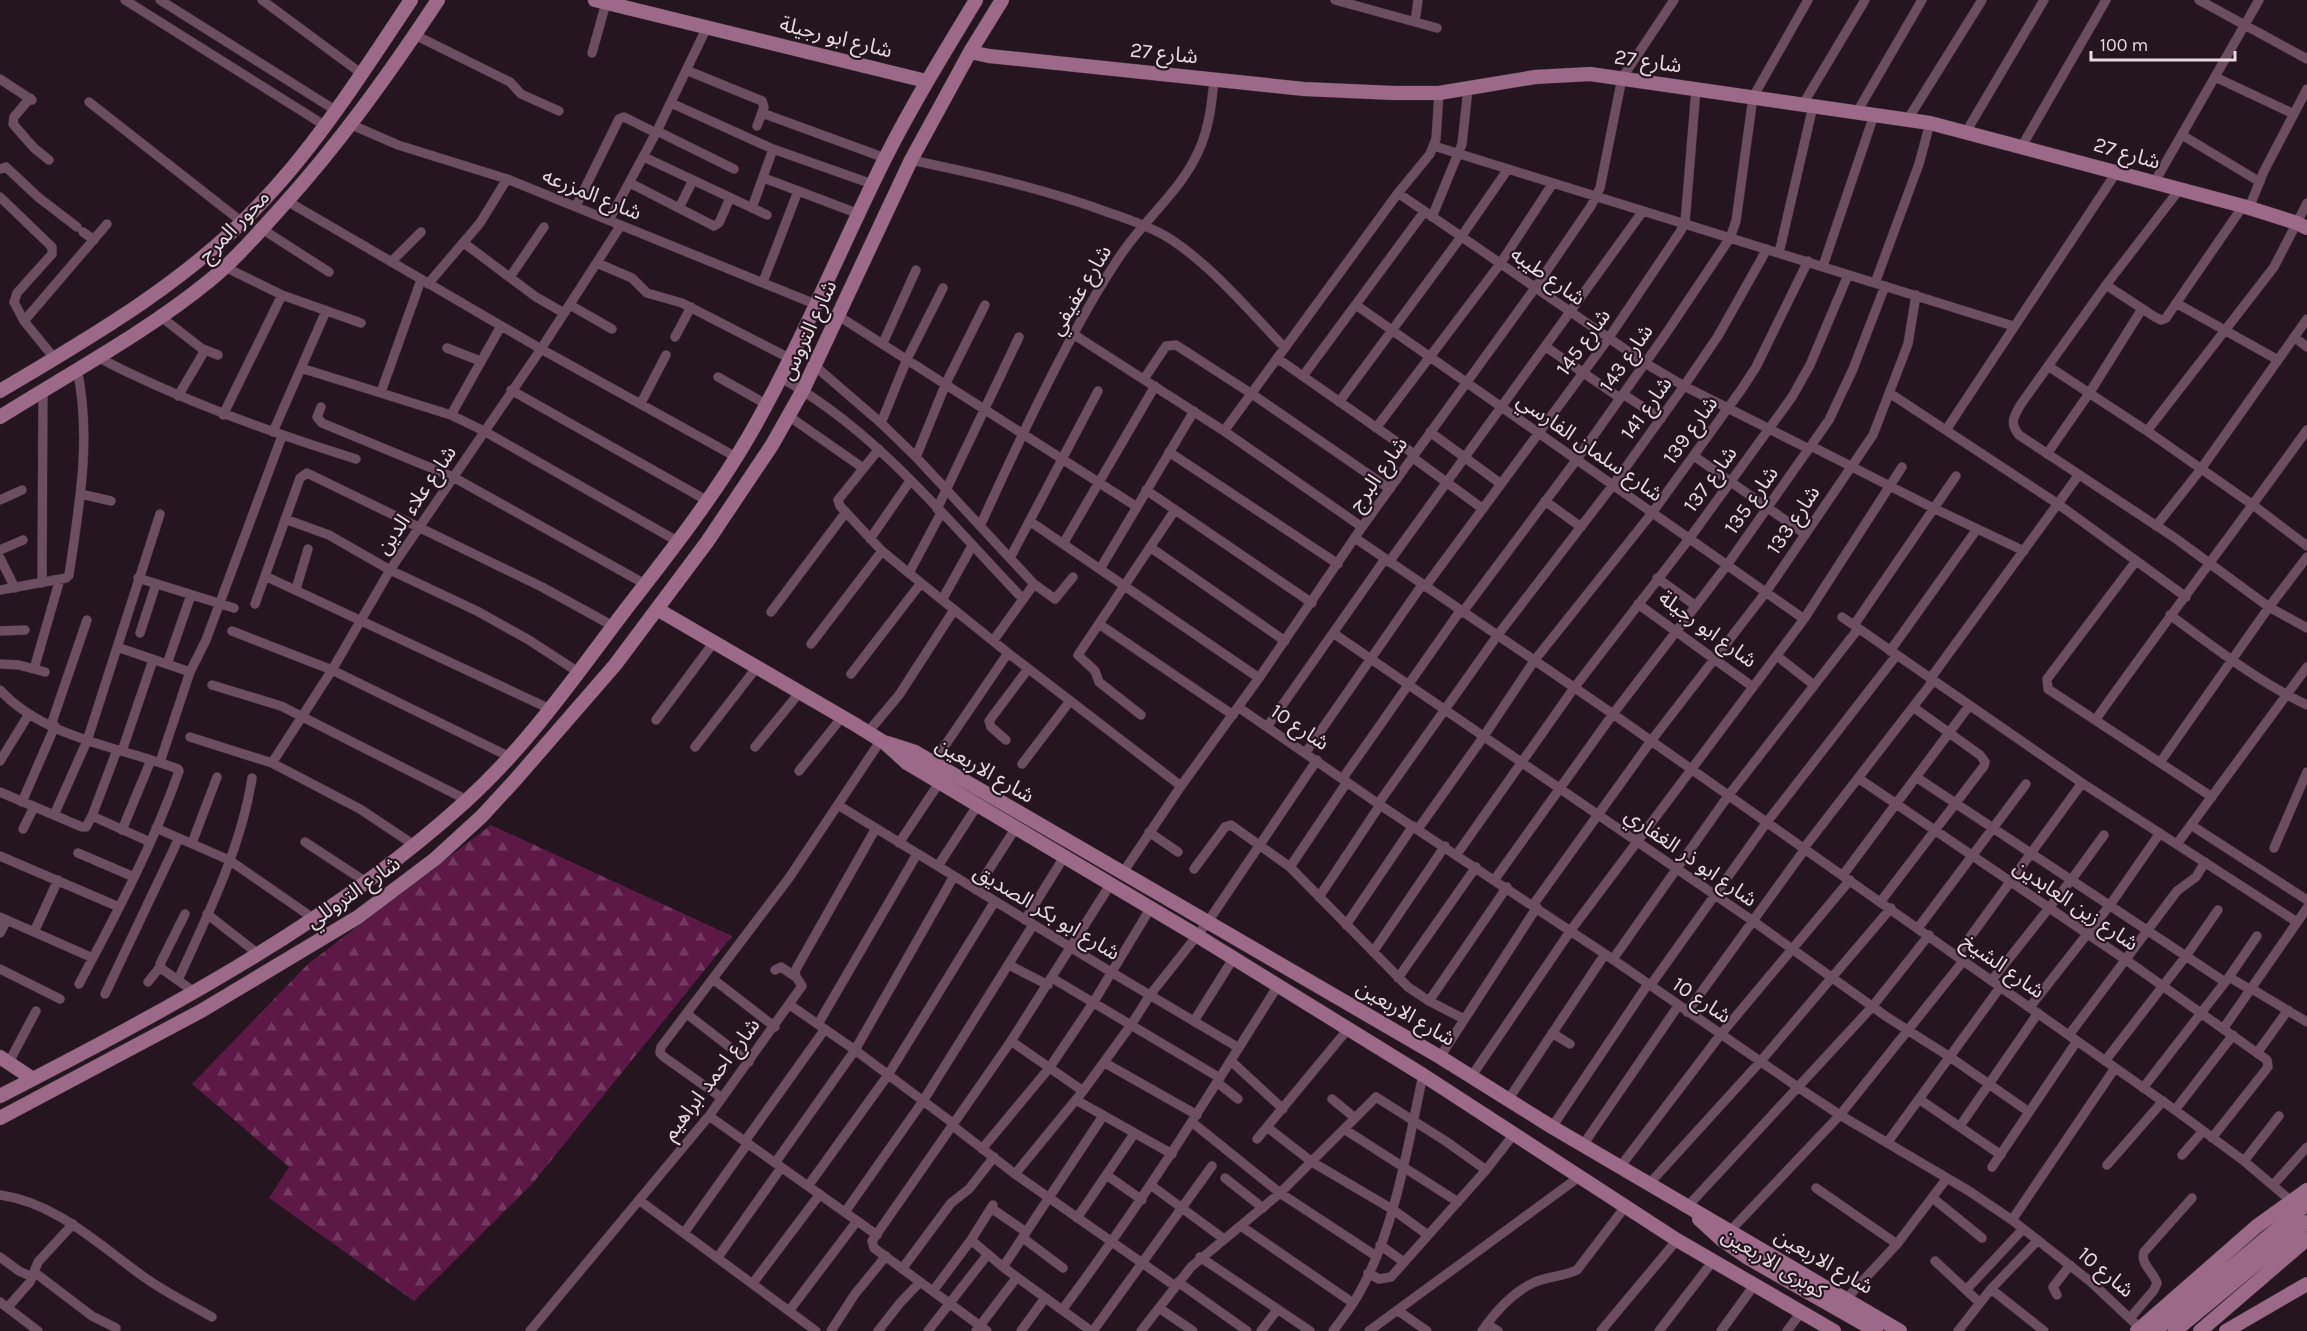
<svg xmlns="http://www.w3.org/2000/svg" width="2307" height="1331" font-family="Karla,'Noto Sans Arabic',sans-serif">
<style>
.forest{fill:url(#forest-firs)}
.lines{fill:none;stroke-linecap:round;stroke-linejoin:round}
.street-casing{stroke:#403139;stroke-width:10}
.secondary-casing{stroke:#403139;stroke-width:15}
.street{stroke:#6d4d60;stroke-width:9}
.secondary{stroke:#9d6988;stroke-width:14}
.labels{text-anchor:middle;stroke-width:4.5;stroke-linejoin:round;paint-order:stroke}
.street-label{font-size:21px;fill:#e5dae0;stroke:#25151e}
</style>
<defs>
<pattern id="forest-firs" width="22" height="20" patternUnits="userSpaceOnUse" patternTransform="scale(1.5)"><rect width="22" height="20" fill="#5c1946"/><path d="M5 1l3.5 6h-7zM16 11l3.5 6h-7z" fill="#733a60"/></pattern>
</defs>
<rect width="100%" height="100%" fill="#25151e"/>
<path class="forest" d="M491,825L732,936L532,1184L414,1301L269,1198L289,1167L192,1084L308,964Z"/>
<g class="lines">
<defs>
<path id="street" d="M125,0L324,125
M160,0L335,110
M262,0L362,74
M1335,0L1437,28
M2199,0L2307,59
M1415,22L1418,0
M415,35L510,82L521,94L559,111
M592,53L606,3
M686,70L762,101L764,107L757,126
M2215,77L2294,114
M0,79L32,100
M30,98L14,117L13,124L34,148L49,160
M89,102L242,222
M671,103L773,149L872,184
M1803,104L1865,0
M1857,112L1922,0
M762,113L885,158
M1908,119L1982,0
M352,125L398,145L507,179L815,304
M657,131L734,169
M1966,132L2044,0
M2182,135L2260,182
M1434,146L2013,326
M2022,146L2106,0
M644,157L767,215
M911,160C978,174 1045,189 1110,213C1131,220 1154,228 1172,240C1215,269 1249,311 1285,348
M0,169L6,167L38,197L77,227
M764,178L859,214
M630,183L714,226L719,223L730,198
M2154,183L2259,0
M2179,190L2106,285L2021,404C2014,416 2009,423 2019,435L2175,538L2269,607L2307,628
M1398,193L1645,363L1684,386L1809,449
M0,197L52,247V254L17,293L14,302L24,321L55,359
M287,201L541,349L736,457
M2307,203L2274,267L2147,431L2253,505L2307,546
M576,206L619,119L624,117L656,133
M679,208L693,180
M752,208L773,149
M2249,208L2264,171L2307,89
M1432,217L1462,144L1468,89
M609,220L657,131L707,27
M262,229L329,272
M83,232L94,240
M464,243L536,297L564,313
M1779,253L1813,106
M391,262L421,232
M597,263L632,278L647,293L682,303L789,358
M1823,266L1874,115
M225,267L282,295L361,323
M510,277L544,227
M763,282L798,191
M1875,283L1919,164L1930,123
M428,284L480,223L507,179
M2106,285L2155,317L2161,320L2166,318L2243,206
M2176,303L2278,360
M570,305L612,329
M1356,305L1804,619
M837,315L1137,507
M160,316L201,348L204,352L178,396
M24,321L107,224
M1073,334L1224,431L1362,527
M675,337L691,307
M2294,337L2307,347
M883,343L916,270
M1546,347L1620,398
M447,348L480,361
M203,349L218,355
M97,357C180,400 267,431 356,459
M1277,358L1414,454
M815,366L881,423L916,457L1034,584
M2048,366L2147,431
M301,368L451,415L484,431L677,541
M1303,376L1424,212
M718,377L766,404
M779,377C873,427 950,523 1023,599
M1144,379L1166,346L1176,345L1252,394L1390,489
M511,390L706,500
M381,392L421,280
M1623,394L1661,419
M1891,394L2058,504L2186,597
M1339,402L1461,237L1508,169
M641,403L666,355
M321,407L317,417L322,423L453,477L645,584
M223,415L282,295
M451,415L501,326
M790,417L863,468
M881,423L907,359L943,288
M1376,428L1500,264L1553,183
M1946,430L2116,173
M1224,431L1398,193L1430,154L1436,139L1439,93
M273,432L326,311
M1430,432L1501,484
M1811,446L1933,508L2024,551
M879,449L838,500L840,506L882,551L921,583L1008,653L1181,786
M1169,452L1338,564
M2047,454L2090,392L2142,309
M1694,456L1805,534
M916,457L946,383L985,305
M1412,457L1483,509
M1146,490L1312,603
M81,494L111,501
M0,500L22,490
M1545,501L1581,527
M937,509L1019,337
M285,519L329,535L390,570L477,611L529,640L578,672
M1031,522L1259,678
M980,526C1016,448 1052,369 1096,294C1107,276 1118,257 1131,241C1154,211 1184,185 1199,150C1209,128 1212,103 1214,79
M2156,526L2201,469L2307,319
M1355,538L1613,714L2175,1110L2244,1161L2290,1200
M870,539L910,481
M1063,544L1155,386
M1150,547L1285,641
M0,550L23,540
M0,558L15,588
M1010,558L1098,391
M2136,561L2047,679L2048,689L2212,797
M1389,562L1643,211
M1100,569L1194,411
M909,573L941,513
M265,576L550,709
M138,578L234,608
M1657,578L1696,606
M42,583L43,390
M1425,587L1608,339L1680,232L1685,222L1686,211L1696,89
M296,589L308,549
M0,590L66,578L69,575C79,507 92,438 77,369
M942,600L972,546
M255,604L300,478L307,473L542,587L613,626
M1638,604L1753,687
M771,612L846,512
M1462,613L1577,459L1665,335L1730,238L1736,221L1753,97L1808,0
M2170,615C2214,647 2257,681 2307,705
M1842,617L2082,783L2297,922
M1099,624L1233,715
M1854,625L1956,476
M0,631L25,630
M232,631L332,670L510,757
M140,633L156,584
M1333,633L1753,921L1887,1017L1950,1057L2029,1112
M993,641L1034,584L1055,599L1073,577
M811,644L882,551
M117,647L190,672
M1890,651L1977,529
M1777,656L1814,685
M0,664L19,665L45,672
M167,664L191,595
M34,669L60,579
M851,674L921,583
M1930,679L2078,476
M212,685L281,706L467,800
M0,690C44,738 120,747 178,769L179,771C153,845 116,915 79,984
M1238,707L1380,805L1605,954L1799,1088L1840,1115L1969,1191L2012,1220L2091,1282L2140,1328
M1141,715L1099,682L1095,671L1078,655L1175,510
M2096,719C2165,622 2237,527 2307,430
M656,720L714,642
M51,725L87,620
M1267,727L1385,559
M868,732L899,695L954,610
M190,737L272,763L360,809L414,845
M1006,740L991,727L989,721L1028,669
M695,747L757,667
M755,747L800,692
M122,751L153,660
M1306,752L1422,585
M0,761L29,714
M2161,761L2269,607L2307,557
M160,762L190,672L206,640L282,436
M272,763L332,670L390,570L541,349L621,225
M933,763L1008,653
M1022,764L1070,701
M799,771L842,717
M1916,777L2225,982
M1343,778L1460,611
M1858,778L2126,960L2267,1060L2268,1067L2212,1138
M0,792L82,827H86L92,816L150,842
M22,802L55,726
M1378,804L1497,636L1613,485L1684,386L1718,336L1767,249
M838,805L1111,972L1239,1048
M54,815L87,741L160,514
M92,816L117,750
M2191,825L2307,900
M156,828L229,860L313,918
M23,829L34,807
M1418,829L1484,736L1534,661L1652,513L1741,390L1756,367L1808,261
M122,830L151,760
M1149,832L1178,852
M305,842L366,882
M192,843L217,777
M899,843L939,783
M2177,844L2307,667
M1804,848L1933,681
M2274,848L2307,772
M78,853L134,877
M1457,854L1574,688L1689,539L1792,397L1810,365L1848,275
M0,856L119,907
M938,866L977,806
M1290,867L1347,782
M1194,869L1225,827L1231,825L1290,867L1408,987L1429,1001L1464,1019
M1122,874L1181,786L1259,678L1362,527L1535,288L1591,206L1600,188L1622,78L1674,0
M1843,875L1969,706
M1495,879L1613,714L1727,565L1829,420L1853,369L1885,286
M976,890L1015,829
M1319,897L1380,805
M1881,901L1984,766L1985,762L1980,755L1913,707
M1533,905L1651,741L1766,592L1873,435L1908,344L1916,295
M185,914L160,964L162,969L193,991
M207,914L257,953
M0,917L93,958
M1025,920L1064,857
M1346,925L1413,826
M1918,928L2026,784
M34,932L58,880
M0,933L7,920
M1373,952L1445,846
M1957,955L2082,783
M1613,959L1728,796L1858,629
M1009,965L1048,985
M0,969L60,999
M775,970L781,967L796,977
M2229,977L2251,990
M1052,978L1220,1078
M1398,978L1476,867
M713,979L775,1027
M178,980C207,916 241,849 252,778
M1992,980L2072,879L2104,835
M148,982L160,967
M1650,986L1767,822L1896,656
M2252,989L2307,1022
M105,994L179,838
M1429,1001L1507,887
M790,1005L855,1050L954,1124
M2030,1007L2110,905L2160,833
M1687,1012L1805,849
M687,1014L749,1062
M1194,1021L1233,959
M818,1024L917,854
M2223,1029L2307,908
M1552,1033L1570,1044
M2069,1035L2177,891L2196,877L2205,862
M1011,1041L1083,1091
M2257,1053L2288,1010
M1440,1057L1537,907
M1231,1061L1283,1109
M2105,1061L2186,956L2218,910
M9,1062L36,1011
M1105,1063L1197,1115
M1471,1077L1571,930L1804,619L1902,467
M1218,1083L1238,1099
M2143,1088L2229,977L2257,936
M722,1098L664,1057L660,1053L661,1047L789,878L881,740
M1332,1099L1355,1118
M1919,1099L2001,1155
M1076,1100L1172,1154
M1508,1100L1605,954
M2175,1110L2233,1035
M709,1116L877,1235
M1193,1123L1280,1193L1376,1256
M953,1126L1015,1174L1175,1286
M1960,1126L2038,1013
M1267,1127L1312,1162L1392,1209L1428,1235
M1552,1127L1648,984
M1344,1129L1458,1202
M1257,1139L1348,1029
M745,1141L825,1029
M1887,1143L2001,986
M1583,1145L1678,1006
M982,1149L1050,1067L1093,1003L1150,909
M2182,1155L2203,1131
M2244,1161L2279,1116
M775,1163L855,1050L954,876
M2107,1165L2163,1101
M1620,1167L1721,1034L1850,880
M1992,1167L2077,1041
M1015,1174L1083,1091L1131,1025L1150,995L1207,923L1317,760
M1108,1176L1142,1200
M1225,1178L1263,1208
M1649,1184L1760,1062L1891,908
M2273,1185L2307,1147
M808,1186L888,1075L995,901
M1152,1186L1224,1239
M1816,1188L1897,1244
M0,1195C57,1203 99,1245 144,1277C165,1292 189,1304 212,1317
M1934,1199L1982,1238
M639,1200L816,1331
M1688,1206L1872,1007L1929,935
M991,1208L1026,1232
M845,1212L923,1101L1033,925
M1077,1218L1134,1134
M2012,1220L2115,1068
M1241,1226L1353,1303
M1730,1231L1840,1115L1964,960
M684,1233L748,1143
M1023,1238L1063,1268
M971,1240L1003,1267L1091,1331
M1380,1245L1404,1262
M0,1257L19,1271L32,1277
M718,1257L781,1168
M1200,1257L1310,1331
M1935,1261L1980,1303
M1003,1267L1103,1116
M902,1269L951,1203L969,1189L994,1157
M34,1272L92,1316L116,1328
M1368,1273L1379,1279L1391,1277L1486,1170L1514,1134
M1178,1282L1247,1331
M753,1283L820,1194
M1991,1289L2044,1331
M1966,1290L2023,1229
M933,1291L971,1240L993,1205
M2057,1295L2053,1287L2070,1265
M1846,1299L1897,1244L1947,1178
M0,1302L38,1331
M8,1307L30,1282L38,1262L73,1224
M1159,1308L1193,1331
M1062,1310C1140,1206 1208,1097 1277,987
M1397,1310L1427,1331
M789,1311L857,1221
M2131,1317L2154,1290L2157,1283C2153,1271 2140,1264 2144,1252L2192,1198
M1487,1324L1498,1331
M530,1331L709,1116L802,986L795,975L796,969L876,828
M831,1331L855,1294L886,1256
M878,1331L900,1303L920,1282
M928,1331L988,1254
M976,1331L1017,1277
M987,1331L874,1248L872,1241L1011,1041L1110,885
M1021,1331L1045,1298
M1093,1331L1212,1166
M1141,1331L1191,1267L1280,1193L1376,1097L1447,1142L1486,1170
M1261,1331L1277,1310
M1333,1331C1341,1320 1350,1309 1357,1297C1395,1232 1407,1148 1423,1075
M1369,1331L1579,1177
M1482,1331C1494,1313 1513,1292 1533,1283C1547,1276 1563,1277 1577,1270L1625,1207
M1601,1331L1677,1240
M1659,1331L1713,1261
M1721,1331L1755,1284
M1787,1331L1802,1311
M1958,1331L1991,1289L2038,1240"/>
<path id="secondary" d="M595,0L926,81
M970,52L989,56L1304,89L1394,93H1439L1535,77L1590,74L1930,123L2243,206L2297,223L2307,228
M0,391C91,337 185,283 259,205C318,144 364,70 411,0
M0,417C70,373 145,333 209,281C235,260 257,234 279,210C339,144 389,74 438,0
M657,609L856,725L885,743L907,763L1196,935L1423,1075L1677,1240L1834,1331
M887,743L915,752L1440,1057L1552,1127L1900,1331
M0,1057L33,1079
M0,1096C159,1014 334,922 466,801C528,745 576,675 626,609C668,555 715,495 749,436C795,356 832,268 872,185C902,121 939,61 976,0
M0,1118L201,1011L358,917L435,859L482,816L516,779L615,665L707,542L772,445L803,390L911,160L970,52L1002,0
M1699,1219L1722,1240L1748,1258L1876,1331
M2137,1331L2257,1226L2307,1190
M2155,1331L2307,1204
M2175,1331L2307,1222
M2200,1331L2307,1239
M2226,1331L2307,1284"/>
</defs>
<use href="#street" class="street-casing"/>
<use href="#secondary" class="secondary-casing"/>
<use href="#street" class="street"/>
<use href="#secondary" class="secondary"/>
</g>
<g class="labels">
<g class="street-label">
<text transform="translate(836 37) rotate(14)" y="7">شارع ابو رجيلة</text>
<text transform="translate(1164 53) rotate(6)" y="7">شارع 27</text>
<text transform="translate(1648 61) rotate(8)" y="7">شارع 27</text>
<text transform="translate(2127 153) rotate(16)" y="7">شارع 27</text>
<text transform="translate(592 194) rotate(22)" y="7">شارع المزرعه</text>
<text transform="translate(234 226) rotate(-46)" y="7">محور المرج</text>
<text transform="translate(1548 276) rotate(35)" y="7">شارع طيبه</text>
<text transform="translate(1080 290) rotate(-59)" y="7">شارع عفيفي</text>
<text transform="translate(808 330) rotate(-65)" y="7">شارع التروس</text>
<text transform="translate(1583 342) rotate(-54)" y="7">شارع 145</text>
<text transform="translate(1626 358) rotate(-55)" y="7">شارع 143</text>
<text transform="translate(1646 408) rotate(-54)" y="7">شارع 141</text>
<text transform="translate(1690 430) rotate(-54)" y="7">شارع 139</text>
<text transform="translate(1590 447) rotate(35)" y="7">شارع سلمان الفارسي</text>
<text transform="translate(1378 474) rotate(-55)" y="7">شارع البرج</text>
<text transform="translate(1710 479) rotate(-54)" y="7">شارع 137</text>
<text transform="translate(416 500) rotate(-56)" y="7">شارع علاء الدين</text>
<text transform="translate(1751 500) rotate(-55)" y="7">شارع 135</text>
<text transform="translate(1793 520) rotate(-56)" y="7">شارع 133</text>
<text transform="translate(1708 629) rotate(36)" y="7">شارع ابو رجيلة</text>
<text transform="translate(1300 727) rotate(34)" y="7">شارع 10</text>
<text transform="translate(985 770) rotate(30)" y="7">شارع الاربعين</text>
<text transform="translate(1691 857) rotate(35)" y="7">شارع ابو ذر الغفاري</text>
<text transform="translate(353 892) rotate(-35)" y="7">شارع التروللي</text>
<text transform="translate(2076 905) rotate(34)" y="7">شارع زين العابدين</text>
<text transform="translate(1047 912) rotate(31)" y="7">شارع ابو بكر الصديق</text>
<text transform="translate(2003 966) rotate(35)" y="7">شارع الشيخ</text>
<text transform="translate(1702 1000) rotate(34)" y="7">شارع 10</text>
<text transform="translate(1406 1013) rotate(30)" y="7">شارع الاربعين</text>
<text transform="translate(711 1079) rotate(-53)" y="7">شارع احمد ابراهيم</text>
<text transform="translate(1824 1261) rotate(30)" y="7">شارع الاربعين</text>
<text transform="translate(1774 1263) rotate(31)" y="7">كوبرى الاربعين</text>
<text transform="translate(2106 1272) rotate(40)" y="7">شارع 10</text>
</g>
</g>
<path d="M2091 51v9h144v-9" fill="none" stroke="#e5dae0" stroke-width="3"/>
<text x="2100" y="51" font-size="18" fill="#e5dae0" stroke="#25151e" stroke-width="4.5" paint-order="stroke">100 m</text>
</svg>
